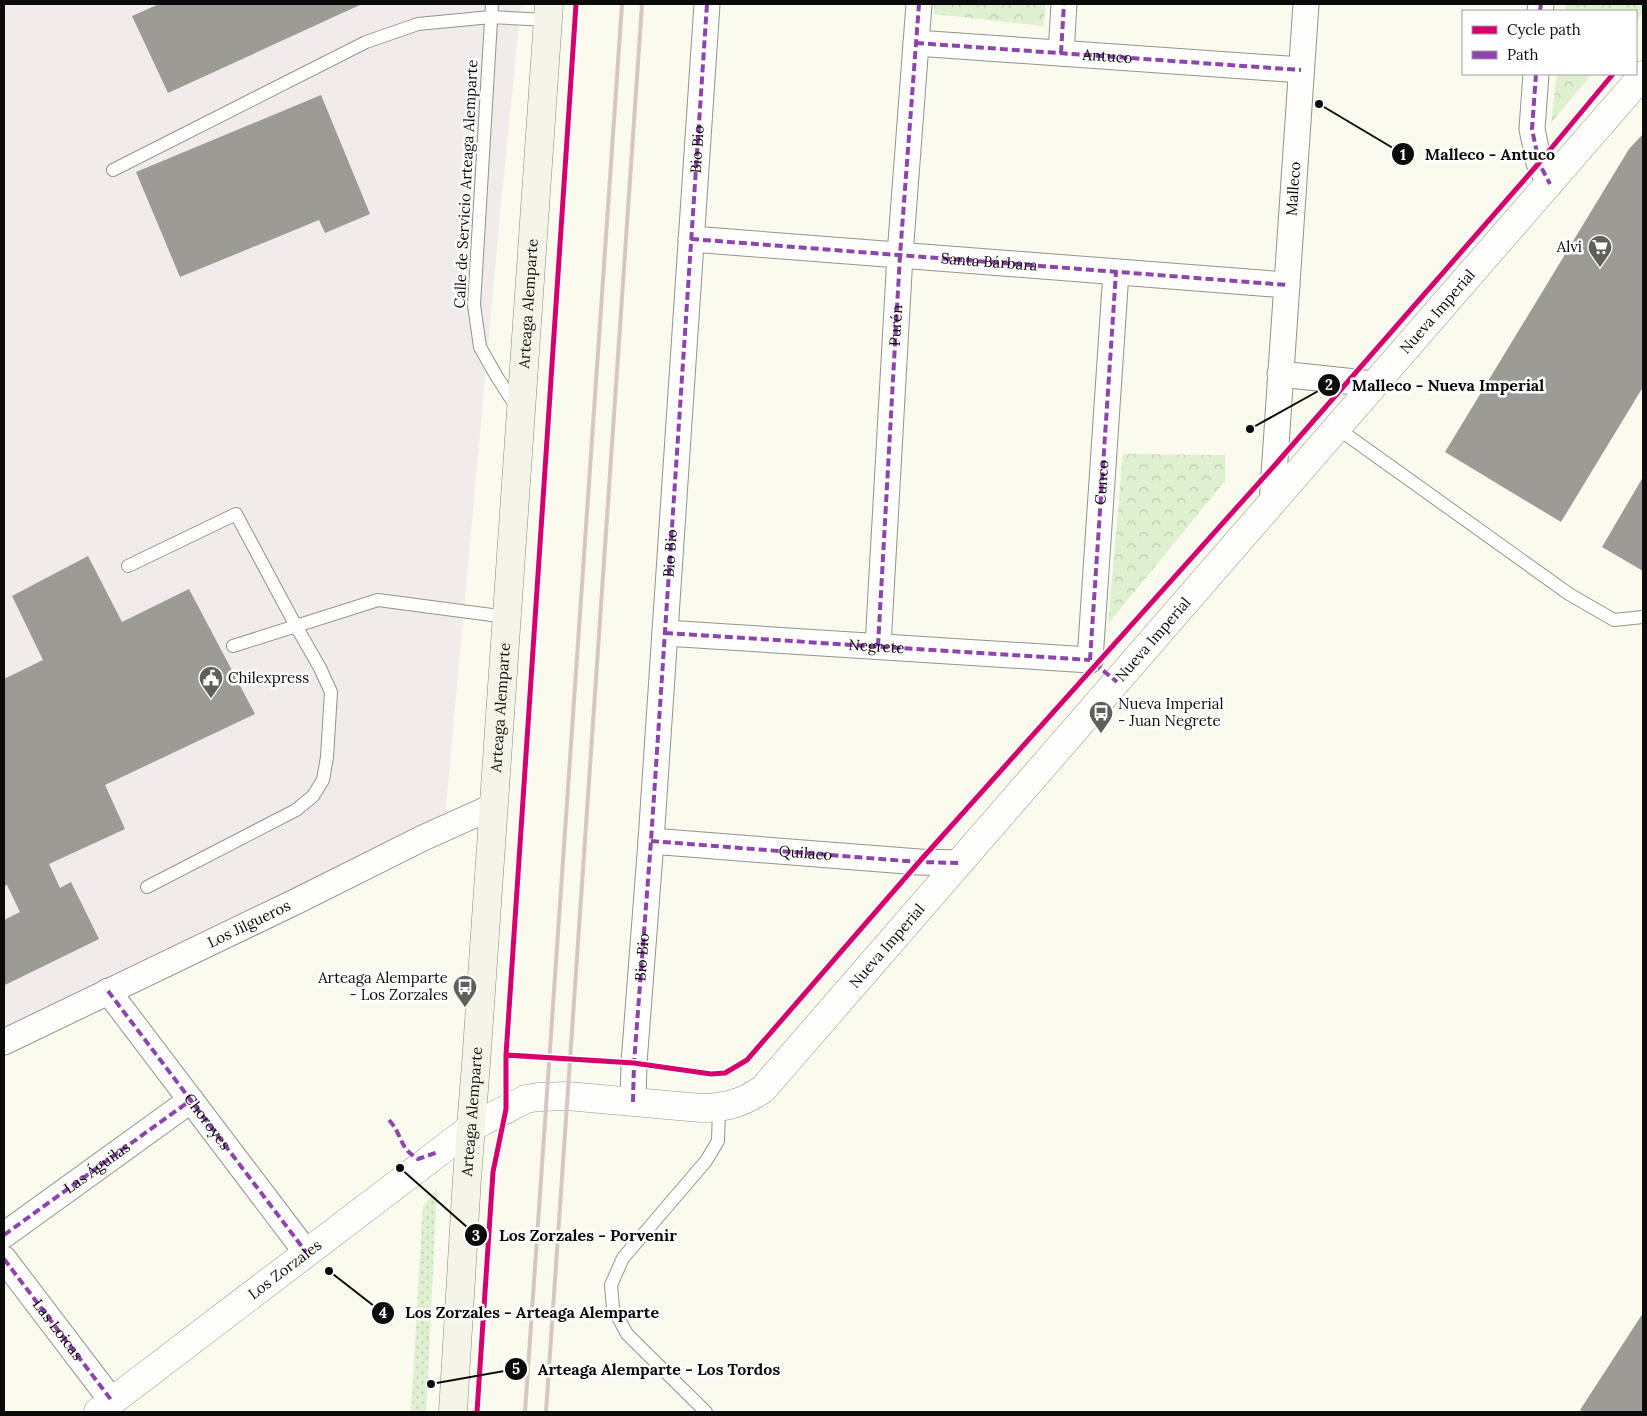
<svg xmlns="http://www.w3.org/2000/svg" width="1647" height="1416" font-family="Lora,serif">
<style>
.industrial{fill:#f1ebec}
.grass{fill:url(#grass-dots)}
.park{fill:url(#park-crowns)}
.building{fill:#9c9b95}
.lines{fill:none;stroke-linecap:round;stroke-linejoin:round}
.service-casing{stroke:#93938e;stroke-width:14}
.minor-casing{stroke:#93938e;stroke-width:27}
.tertiary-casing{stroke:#93938e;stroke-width:29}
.secondary-casing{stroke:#898984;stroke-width:29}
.service{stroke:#fefefd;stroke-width:12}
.minor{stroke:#fefefd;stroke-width:25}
.tertiary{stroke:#fefefd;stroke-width:28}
.secondary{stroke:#f4f4e8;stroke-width:28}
.rail{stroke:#d6c7c3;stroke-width:4}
.quiet{stroke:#8e44ad;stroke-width:4;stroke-dasharray:8 4;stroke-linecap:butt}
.cycleway-casing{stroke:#fff;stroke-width:8}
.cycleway{stroke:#d6006c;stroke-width:5}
.labels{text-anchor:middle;stroke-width:5;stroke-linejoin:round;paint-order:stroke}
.street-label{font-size:15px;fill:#0b0b0b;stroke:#fff}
.poi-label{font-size:15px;fill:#0b0b0b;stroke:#fff;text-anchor:end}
.leader{fill:none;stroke:#0b0b0b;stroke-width:2}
.callout-dot{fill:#0b0b0b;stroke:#fff;stroke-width:2}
.mark-label{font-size:15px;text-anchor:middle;font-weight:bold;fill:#fff}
.callout-label{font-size:16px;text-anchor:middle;font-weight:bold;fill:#0b0b0b;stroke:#fff;stroke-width:5;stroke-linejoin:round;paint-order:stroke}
</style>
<defs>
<pattern id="grass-dots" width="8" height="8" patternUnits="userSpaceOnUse" patternTransform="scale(1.25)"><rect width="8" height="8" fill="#def0cf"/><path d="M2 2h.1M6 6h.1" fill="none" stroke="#bdccb0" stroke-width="1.8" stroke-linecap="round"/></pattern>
<pattern id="park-crowns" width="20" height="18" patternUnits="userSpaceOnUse" patternTransform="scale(1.25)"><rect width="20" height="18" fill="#def0cf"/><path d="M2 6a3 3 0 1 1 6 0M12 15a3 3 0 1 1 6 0" fill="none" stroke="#bdccb0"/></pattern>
</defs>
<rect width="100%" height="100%" fill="#fafaef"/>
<path class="industrial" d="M4,4H521L502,193L443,839L4,1035Z"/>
<path class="grass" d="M437,1189L426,1412H411L423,1206Z"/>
<path class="park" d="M934,4H1045L1044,26L934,14Z
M1565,4H1643V12L1636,21V11H1565Z
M1557,74H1592L1551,123Z
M1123,454L1225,455V481L1108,624Z"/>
<path class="building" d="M159,4H362L168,93L132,16Z
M321,95L370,214L325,233L319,220L180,277L136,172Z
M1643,134V387L1561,522L1445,452L1629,149Z
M1643,477V571L1602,547Z
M88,556L122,622L189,589L255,714L105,785L125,829L49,864L60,888L71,882L99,939L5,985L4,920L20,912L7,885L4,886V679L43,660L12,596Z
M1643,1313V1412H1583L1580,1410Z"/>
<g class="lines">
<defs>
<path id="service" d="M492,4L474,305L480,347L497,377L517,408
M113,170L366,42L418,24L491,17L548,20
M1337,428L1569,594L1614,620L1643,617
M128,566L236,514L296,626L320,668L331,692L327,757L323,780L313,796L296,810L147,887
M233,646L378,600L507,617
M706,1412L627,1334L613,1308L611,1285L623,1258L706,1161L718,1141L719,1108"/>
<g id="minor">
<path d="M1540,11L1541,4"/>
<path d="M916,43L1301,70"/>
<path d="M1061,53L1064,4"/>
<path d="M1536,74L1532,129L1539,163L1550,184"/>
<path id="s1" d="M691,239L1287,285"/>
<path d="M1280,374L1374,384"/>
<path id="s2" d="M1272,504L1306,4"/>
<path id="s3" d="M665,633L1090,660"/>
<path d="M878,646L900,255L919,4"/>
<path d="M1090,660L1116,272"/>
<path d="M651,841L919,862L960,863"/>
<path d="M108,991L306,1252"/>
<path id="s4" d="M4,1042L297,901L423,838L494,806"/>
<path d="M633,1102L634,1063L651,841L707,4"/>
<path d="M4,1235L191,1100"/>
<path d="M4,1259L112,1401"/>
</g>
<g id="tertiary">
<path id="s5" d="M98,1412L472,1127L526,1099L538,1097L567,1096L701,1108C725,1108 743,1103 763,1089L1643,75"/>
</g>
<g id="secondary">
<path id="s6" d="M453,1412L467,1178L476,1064L549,4"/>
</g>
</defs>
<use href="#service" class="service-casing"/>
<use href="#minor" class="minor-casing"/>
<use href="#tertiary" class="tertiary-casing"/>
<use href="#secondary" class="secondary-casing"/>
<use href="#service" class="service"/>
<use href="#minor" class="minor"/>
<use href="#tertiary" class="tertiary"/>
<use href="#secondary" class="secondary"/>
<path class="rail" d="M525,1412L622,4
M546,1412L642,4"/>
<g class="quiet">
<path d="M1540,11L1541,4"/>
<path id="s7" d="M916,43L1301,70"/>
<path d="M1061,53L1064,4"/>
<path d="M1536,74L1532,129L1539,163L1550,184"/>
<path d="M691,239L1287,285"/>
<path d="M665,633L1090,660"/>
<path id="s8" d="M878,646L900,255L919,4"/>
<path id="s9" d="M1090,660L1116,272"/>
<path d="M1094,663L1117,682"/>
<path id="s10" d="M651,841L919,862L960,863"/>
<path id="s11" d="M108,991L306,1252"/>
<path id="s12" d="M633,1102L634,1063L651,841L707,4"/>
<path d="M389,1120C403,1135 398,1147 418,1159L438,1152"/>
<path id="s13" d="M4,1235L191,1100"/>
<path id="s14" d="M4,1259L112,1401"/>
</g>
<defs>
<path id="cycleway" d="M506,1055L634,1063L711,1074L725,1073L747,1060L919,862L1274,466L1539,163L1613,74
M477,1412L493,1172L506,1109V1055L576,4"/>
</defs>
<use href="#cycleway" class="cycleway-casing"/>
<use href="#cycleway" class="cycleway"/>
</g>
<defs>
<symbol id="supermarket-pin" viewBox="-11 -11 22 30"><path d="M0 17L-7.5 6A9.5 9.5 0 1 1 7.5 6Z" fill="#5f5f5b" stroke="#fff"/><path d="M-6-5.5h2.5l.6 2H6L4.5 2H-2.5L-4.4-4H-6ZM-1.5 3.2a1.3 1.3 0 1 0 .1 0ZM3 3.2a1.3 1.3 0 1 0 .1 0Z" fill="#fff"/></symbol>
<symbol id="civic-pin" viewBox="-11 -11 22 30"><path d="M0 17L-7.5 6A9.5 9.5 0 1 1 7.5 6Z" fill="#5f5f5b" stroke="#fff"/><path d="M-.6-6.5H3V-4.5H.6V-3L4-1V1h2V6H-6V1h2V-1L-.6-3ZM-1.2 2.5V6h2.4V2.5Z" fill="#fff"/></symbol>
<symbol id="bus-pin" viewBox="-11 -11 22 30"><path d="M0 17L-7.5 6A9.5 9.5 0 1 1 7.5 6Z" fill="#5f5f5b" stroke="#fff"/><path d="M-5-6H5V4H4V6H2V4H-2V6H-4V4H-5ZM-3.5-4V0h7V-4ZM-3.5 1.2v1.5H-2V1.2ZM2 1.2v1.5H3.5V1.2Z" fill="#fff"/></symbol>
</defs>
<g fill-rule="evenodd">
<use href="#supermarket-pin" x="1586" y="233" width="28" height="38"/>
<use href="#civic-pin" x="197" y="664" width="28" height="38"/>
<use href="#bus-pin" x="1087" y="699" width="28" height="38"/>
<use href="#bus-pin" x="451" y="973" width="28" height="38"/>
</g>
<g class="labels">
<g class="street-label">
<text dy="5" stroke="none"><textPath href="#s7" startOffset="192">Antuco</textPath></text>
<text dy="5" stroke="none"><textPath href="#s12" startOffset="955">Bio Bio</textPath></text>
<text transform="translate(466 184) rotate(-87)" y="5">Calle de Servicio Arteaga Alemparte</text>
<text dy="5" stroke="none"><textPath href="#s2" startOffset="316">Malleco</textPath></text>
<text dy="5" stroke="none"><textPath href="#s1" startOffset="299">Santa Bárbara</textPath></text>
<text dy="5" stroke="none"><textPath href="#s6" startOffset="1111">Arteaga Alemparte</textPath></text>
<text dy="5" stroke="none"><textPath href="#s5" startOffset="1802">Nueva Imperial</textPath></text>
<text dy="5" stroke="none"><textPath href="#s8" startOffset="321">Purén</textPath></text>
<text dy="5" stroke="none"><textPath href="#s9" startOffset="178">Cunco</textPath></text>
<text dy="5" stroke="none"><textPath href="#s12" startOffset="550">Bio Bio</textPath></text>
<text dy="5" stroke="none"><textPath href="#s5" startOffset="1368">Nueva Imperial</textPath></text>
<text dy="5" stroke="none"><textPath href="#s3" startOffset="212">Negrete</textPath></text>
<text dy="5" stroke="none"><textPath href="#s6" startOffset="706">Arteaga Alemparte</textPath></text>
<text dy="5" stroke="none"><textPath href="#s10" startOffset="155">Quilaco</textPath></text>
<text dy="5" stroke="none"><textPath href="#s4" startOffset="272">Los Jilgueros</textPath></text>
<text dy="5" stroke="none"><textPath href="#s5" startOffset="962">Nueva Imperial</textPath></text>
<text dy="5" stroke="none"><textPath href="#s12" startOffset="145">Bio Bio</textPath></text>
<text dy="5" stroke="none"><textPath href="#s6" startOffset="301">Arteaga Alemparte</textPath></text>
<text dy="5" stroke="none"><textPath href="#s11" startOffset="164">Choroyes</textPath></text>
<text dy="5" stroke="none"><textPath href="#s13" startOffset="115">Las Águilas</textPath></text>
<text dy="5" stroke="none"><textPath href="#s5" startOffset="235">Los Zorzales</textPath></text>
<text dy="5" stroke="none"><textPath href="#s14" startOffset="89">Las Loicas</textPath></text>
</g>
<g class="poi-label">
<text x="1582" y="252">Alvi</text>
<text x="228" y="683" text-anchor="start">Chilexpress</text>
<text x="1118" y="709" text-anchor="start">Nueva Imperial<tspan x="1118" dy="17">- Juan Negrete</tspan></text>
<text x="448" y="983">Arteaga Alemparte<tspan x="448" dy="17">- Los Zorzales</tspan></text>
</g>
</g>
<path class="leader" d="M1319 104L1403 154M1250 429L1329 385M400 1168L476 1235M329 1271L383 1313M431 1384L516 1369"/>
<g class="callout-dot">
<circle cx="1319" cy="104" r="5"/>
<circle cx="1250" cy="429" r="5"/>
<circle cx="400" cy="1168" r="5"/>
<circle cx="329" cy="1271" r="5"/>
<circle cx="431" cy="1384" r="5"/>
<circle cx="1403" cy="154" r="12"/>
<circle cx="1329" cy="385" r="12"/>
<circle cx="476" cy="1235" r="12"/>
<circle cx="383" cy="1313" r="12"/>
<circle cx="516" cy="1369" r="12"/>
</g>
<g class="mark-label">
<text x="1403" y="160">1</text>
<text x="1329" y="390">2</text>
<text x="476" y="1241">3</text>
<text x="383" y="1318">4</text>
<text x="516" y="1374">5</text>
</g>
<g class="callout-label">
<text x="1490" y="160">Malleco - Antuco</text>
<text x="1448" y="391">Malleco - Nueva Imperial</text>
<text x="588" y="1241">Los Zorzales - Porvenir</text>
<text x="532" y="1318">Los Zorzales - Arteaga Alemparte</text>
<text x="659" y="1375">Arteaga Alemparte - Los Tordos</text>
</g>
<rect width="1647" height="1416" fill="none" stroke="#0b0b0b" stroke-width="10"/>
<rect x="1462" y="10" width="175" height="65" fill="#ffffff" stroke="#9d9d9d"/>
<rect x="1472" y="26" width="25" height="8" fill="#d6006c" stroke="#9d9d9d"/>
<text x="1507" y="35" font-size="15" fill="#0b0b0b">Cycle path</text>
<rect x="1472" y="51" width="25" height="8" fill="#8e44ad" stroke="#9d9d9d"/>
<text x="1507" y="60" font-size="15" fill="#0b0b0b">Path</text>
</svg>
